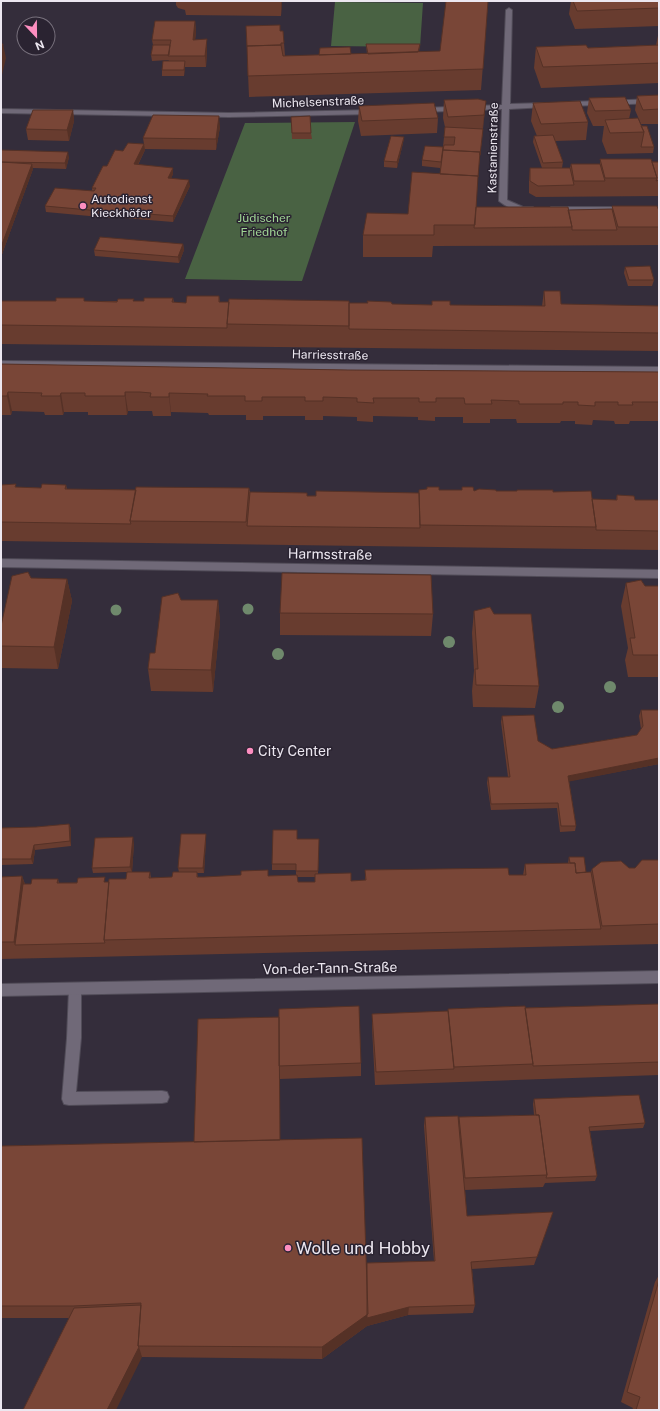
<svg xmlns="http://www.w3.org/2000/svg" width="660" height="1411" font-family="'Public Sans',sans-serif">
<style>
.green{fill:#496243}
.lines{fill:none;stroke-linecap:round;stroke-linejoin:round}
.service-casing{stroke:#514c58;stroke-width:2}
.minor-casing{stroke:#514c58;stroke-width:2}
.service{fill:#706978;fill-rule:evenodd}
.minor{fill:#706978;fill-rule:evenodd}
.tree{fill:#6f896c}
.wall{fill:#683c2f;fill-rule:evenodd}
.shaded-wall{fill:#553126}
.building{fill:#794637;stroke:#553126}
.poi-dot{fill:#fd8ec0;stroke:#2a2331;stroke-width:1.5}
.labels{text-anchor:middle;stroke-width:3;stroke-linejoin:round;paint-order:stroke}
.far-street-label{font-size:12px;fill:#ece7f0;stroke:#2a2331}
.far-poi-label{font-size:12px;fill:#ece7f0;stroke:#2a2331;text-anchor:start}
.far-park-label{font-size:12px;fill:#9fd494;stroke:#2a2331}
.street-label{font-size:14px;fill:#ece7f0;stroke:#2a2331}
.poi-label{font-size:14px;fill:#ece7f0;stroke:#2a2331;text-anchor:start}
.near-poi-label{font-size:17px;fill:#ece7f0;stroke:#2a2331;text-anchor:start}
</style>
<rect width="100%" height="100%" fill="#342d3b"/>
<path class="green" d="M335,2L423,3L420,47L331,46Z
M355,122L302,281L185,279L245,123Z"/>
<g class="lines">
<defs>
<path id="service" d="M75,983L80,985L81,989V1038L76,1092L162,1091L167,1092L169,1097L167,1102L162,1103L69,1105L64,1104L62,1099L67,1038L69,989L70,985Z"/>
<path id="minor" d="M509,8L512,10L510,104L546,103L550,105L546,107L509,109L507,200L523,207H533V211C522,213 507,208 499,201L502,109L422,112L418,110L422,108L502,105L506,10Z
M659,99V103L568,106L564,104L568,102Z
M1,109L229,113L373,110L377,112L373,114L229,117L1,113Z
M551,207H626L630,209L626,211H551Z
M1,361L659,367V373L1,367Z
M1,559L659,570V578L1,567Z
M659,971V983L1,996V984Z"/>
</defs>
<use href="#service" class="service-casing"/>
<use href="#minor" class="minor-casing"/>
<use href="#service" class="service"/>
<use href="#minor" class="minor"/>
</g>
<g class="tree">
<circle cx="248" cy="609" r="5.5"/>
<circle cx="116" cy="610" r="5.5"/>
<circle cx="449" cy="642" r="6"/>
<circle cx="278" cy="654" r="6"/>
<circle cx="610" cy="687" r="6"/>
<circle cx="558" cy="707" r="6"/>
</g>
<path class="wall" d="M176,1H282L281,16L186,15L185,10L178,8L176,5Z
M488,1L481,90L249,97L246,26L280,31L284,43L285,56L367,54L366,44H420L419,52L440,51Z
M571,1H659V26L575,29L569,14Z
M195,21L196,32L195,40L207,50L206,67H185L184,76H162V70L169,60L152,61L151,55L153,45L152,40Z
M659,31V83L541,88L534,68L536,47L588,48L656,45Z
M659,95V124H641L635,110L637,96Z
M589,98L631,110L629,119L641,126L654,147L653,153L607,154L602,141L604,126H593L587,113Z
M444,100L486,101L477,184L475,214L568,210L612,209V206L659,211V245L433,246L432,257H363V235L408,214L440,174V168L422,166V160L443,147L445,127L443,118Z
M533,103L588,122L586,140L555,141L563,162L562,168H553H570L571,164H600V159L659,162V196L536,197L529,193V179L530,168H542L533,142L534,136H537L531,121Z
M359,106L438,118L437,133L361,136L358,121Z
M73,110L74,121L69,141L28,140L26,129Z
M291,117L311,133L312,139H292Z
M220,127L216,150L145,149V150L138,165L173,168V174L171,178L190,186L173,222L112,217L111,218L46,212L45,206L92,191V188L107,166L144,144L143,138Z
M404,137L403,143L397,168L384,167V161Z
M1,150L69,157L66,169L33,168V169L1,257Z
M183,244L184,250L179,263L95,256L94,250Z
M625,267L654,280L652,286H628L624,273Z
M544,291L561,304L659,306V351L1,344V301H144L173,298L174,302L186,303L219,296L220,302L349,321L392,304L432,305V301L450,305L542,306Z
M1,364L348,370L659,372V421H630L629,424H615L614,421L593,420L592,425L575,424V421H561L560,423H517L516,419H490V423H463V417H435V421L418,420V417L373,416V422L357,421V417L323,416V420H305V416H263V420H246V415H209L208,413L171,412V416H153L152,411H128L127,415H88V412H64L63,415H45L44,412L12,411L11,415H1Z
M16,484V487L41,488L66,485L67,489L136,490L249,488L250,492L307,493V496L419,493L439,490H462V487L474,491L553,492L592,499L616,500L617,495L635,500H659V550L1,541V485Z
M31,578L67,579L72,601L58,669L1,668V626Z
M626,583L645,586H659V677H628L625,660L628,648L621,606Z
M181,600H218L220,622L213,692L151,691L148,669Z
M474,611L539,686L535,708L473,707L472,691L474,671L472,633Z
M280,613L433,614L431,636L280,635Z
M641,710L659,764L569,781L576,826L575,831L560,832L557,808L491,810L487,783L488,777H508L501,722L502,716L538,741L552,749L637,735L641,729L639,716Z
M69,824L71,829V846L35,850L33,864L1,865V828L36,827Z
M206,839L204,873H197L198,877L268,876L296,875V870H272V864L297,839H319L318,874L351,881L365,880V870L509,875H523L525,864L568,863L569,857L586,872H591L592,869L635,868L659,860V944L1,959V877L22,876L25,884H31L58,879L59,883L109,882L126,879L127,872L93,873L92,868L134,843L132,872H150L151,878L172,877L179,872L178,868ZM297,877H315V882H298Z
M659,1004V1075L375,1085L372,1027V1014L448,1011V1009L525,1008Z
M198,1019L361,1063V1076L280,1079V1140L366,1274L367,1263L434,1261L424,1126L425,1117L458,1121L459,1117L534,1115L533,1104L534,1099L645,1123L643,1128L590,1131L597,1176L595,1181L545,1183L543,1187L465,1190L467,1216L553,1212L534,1265L472,1269L475,1305L473,1313L408,1315L367,1326L322,1359L142,1357L69,1318H1V1146L194,1142Z
M659,1275V1410H632L633,1408L621,1402L655,1282Z"/>
<path class="shaded-wall" d="M281,1H282L281,16Z
M195,21L196,32L194,50L193,40Z
M207,39V50L206,67L205,56Z
M3,44L6,58L1,79V53Z
M185,61V67L184,76V70Z
M486,101L484,119L482,133L484,115Z
M73,110L74,121L69,141L67,130Z
M219,116L220,127L216,150V139Z
M404,137L403,143L397,168V162Z
M144,144L145,150L135,170L134,164Z
M68,152L69,157L66,169L65,163Z
M32,164L33,169L1,257V247Z
M173,168V174L169,184L168,178Z
M189,180L190,186L173,222V216Z
M183,244L184,250L179,263L178,257Z
M8,392L12,411L11,415L7,396Z
M125,392L128,411L127,415L125,396Z
M61,393L64,412L63,415L60,396Z
M169,393L171,412V416L169,397Z
M67,579L72,601L58,669L54,647Z
M218,600L220,622L213,692L211,670Z
M659,758V764L567,782L568,776Z
M69,824L71,829V846L70,841Z
M206,834V839L204,873L203,868Z
M133,837L134,843L132,872L130,867Z
M34,845L35,850L33,864L31,859Z
M22,876L28,894L15,945L14,942Z
M409,1307L408,1315L367,1326V1318Z
M368,1314L367,1326L322,1359V1347Z
M139,1347L142,1357L116,1410H107Z"/>
<path class="building" d="M446,1H488L483,69L248,76L247,46L281,45L283,56L440,51Z
M573,1H659V8L577,11Z
M155,21H195L193,40L207,39L205,56H168L171,40H152Z
M280,25V31H283L284,43H281V45L247,46L246,26Z
M1,44H3L1,53Z
M366,44H420L418,52L368,54Z
M153,45H170L169,55H151Z
M586,45L588,48L659,45V63L543,67L536,47Z
M350,47L351,54L319,55L320,48Z
M163,61H185L184,70H162Z
M659,95V109L643,110L637,96Z
M625,97L631,110L595,111L589,98Z
M478,99L486,101L484,115L448,117L444,100Z
M580,101L588,122L541,124L533,103Z
M434,103L438,118L362,121L359,106Z
M33,110H73L67,130L26,129Z
M153,115L219,116L216,139L143,138Z
M310,116L311,133H292L291,117Z
M638,118L644,132L610,133L605,120Z
M641,126H647L654,147H641L644,132Z
M445,127L483,129L480,155V152L443,150L444,145H454L455,137H444Z
M553,135L563,162L543,163L534,136Z
M391,136L404,137L397,162L384,161Z
M128,143L144,144L134,164L173,168L168,178L189,180L173,216L111,211V212L45,206L55,188L94,191L96,188H92L103,166H107L115,150L123,151Z
M425,146L443,147L441,162L422,160Z
M1,150L68,152L65,163L1,162Z
M443,150L480,152L478,177V176L440,174Z
M600,159H651L657,178H605Z
M1,162L32,164L1,247Z
M652,162H659V180L656,181L657,178Z
M571,164H600L605,181H574Z
M530,168H570L574,185L538,186L530,181Z
M412,172L478,176L475,225H434V235H363L367,213L408,214Z
M612,206H657L659,211V227H618Z
M476,207H568L572,227L474,228Z
M612,209L617,230H572V227L568,210Z
M100,237L183,244L178,257L94,250Z
M650,266L654,280H629L625,267Z
M544,291H560L561,304L659,306V333L349,329V303H368L367,301L391,302L392,304L432,305V301H450V305L545,306Z
M187,296H219V302H229L227,324V328L1,325V301H56V298H84V301L117,302L118,299H134L133,301H144V298H173L172,302L186,303Z
M229,299L349,301V326L227,324Z
M1,364L348,370L659,372V402H632L633,405H618V402H595V406L578,405V402H563V404H519V401L491,400L492,404H465L464,398H436V402H419V398H373L374,403L357,402V398L323,397V401H305V397H262V401H245V396H207L208,394L169,393V397H150L151,393L140,392H125V396H85V393H61L60,396H41L42,393L8,392L7,396H1Z
M16,484L15,487L41,488L42,484L66,485L65,489L136,490L130,521L131,524L1,522V485Z
M136,487L249,488L246,522L130,521Z
M427,487H439V490H462V487H473L474,491L479,489L496,490V491H517V490H553V492L591,491L596,527L420,525L419,490L427,489Z
M316,491L419,493L420,528L247,526L250,492L307,493V496H316Z
M617,495L634,496L635,500H659V531L596,530V527L592,499L617,500Z
M28,572L31,578L67,579L54,647L1,646V626L12,576Z
M282,573L431,575L433,614L280,613Z
M641,580L645,586H659V655H633L630,638H635L626,583Z
M178,593L181,600H218L211,670L148,669L150,653H155L162,597Z
M490,607L494,614H531L539,686L476,685L475,669H478L474,611Z
M641,710H659V758L568,776L576,826H561L558,803L491,804L488,777H510L502,716L534,715L538,741L552,749L637,735L643,726Z
M69,824L70,841L34,845L31,859H1V828L36,827Z
M273,830H297V839H319L318,871H296V864H272Z
M181,834H206L203,868H178Z
M133,837L130,867L92,868L95,838Z
M569,857H584L586,872L576,873L575,863H570Z
M642,860H659V924L602,926L592,869L601,862L621,861L629,868H635Z
M575,863L576,873L591,872L601,929L104,940L109,879H126L127,872H150L149,878L172,877L173,872H197V877H204L241,875V871L268,870V876L297,875L298,882H315V874L351,873V881L366,880L365,870L508,868L509,875H526L525,864Z
M22,876L14,942H1V877Z
M105,877L104,882H109L104,940L105,943L15,945L23,884H31L32,879H58L57,883H77L78,878Z
M659,1004V1062L533,1066V1064L525,1008Z
M359,1006L361,1063L279,1066V1009Z
M525,1006L533,1064L454,1067L448,1009Z
M448,1011L454,1069L376,1072L372,1014Z
M279,1017L280,1140L194,1142L198,1019Z
M639,1095L645,1123L589,1127L597,1176L546,1178L547,1175L539,1115H536L534,1099Z
M539,1115L547,1175L465,1178L459,1117Z
M458,1116L467,1216L553,1212L537,1257L471,1262L475,1305L409,1307L367,1318V1263L435,1261L425,1117Z
M362,1138L368,1314L322,1347L138,1346L141,1303L73,1306H1V1146Z
M659,1280V1410H636L640,1397L627,1392Z
M141,1305L138,1346L139,1347L107,1410H23L74,1308Z"/>
<g class="poi-dot">
<circle cx="83" cy="206" r="4"/>
<circle cx="250" cy="751" r="4"/>
<circle cx="288" cy="1248" r="4"/>
</g>
<g class="labels">
<g class="far-street-label">
<text transform="translate(318 102) rotate(-2)" y="4">Michelsenstraße</text>
<text transform="translate(493 148) rotate(-89)" y="4">Kastanienstraße</text>
<text transform="translate(330 355) rotate(1)" y="4">Harriesstraße</text>
</g>
<g class="far-poi-label">
<text x="91" y="203">Autodienst<tspan x="91" dy="14">Kieckhöfer</tspan></text>
</g>
<g class="far-park-label">
<text x="264" y="222">Jüdischer<tspan x="264" dy="14">Friedhof</tspan></text>
</g>
<g class="street-label">
<text transform="translate(330 554) rotate(1)" y="5">Harmsstraße</text>
<text transform="translate(330 968) rotate(-1)" y="5">Von-der-Tann-Straße</text>
</g>
<g class="poi-label">
<text x="258" y="756">City Center</text>
</g>
<g class="near-poi-label">
<text x="296" y="1254">Wolle und Hobby</text>
</g>
</g>
<rect width="660" height="1411" fill="none" stroke="#ece7f0" stroke-width="4"/>
<g transform="translate(36 36) rotate(158)"><circle r="19" fill="#2a2331" stroke="#78717d"/>
<path d="M0-3L7 15L0 10L-7 15Z" fill="#fd8ec0"/>
<text y="-6" font-size="11" font-weight="bold" text-anchor="middle" fill="#ece7f0">N</text>
</g>
</svg>
